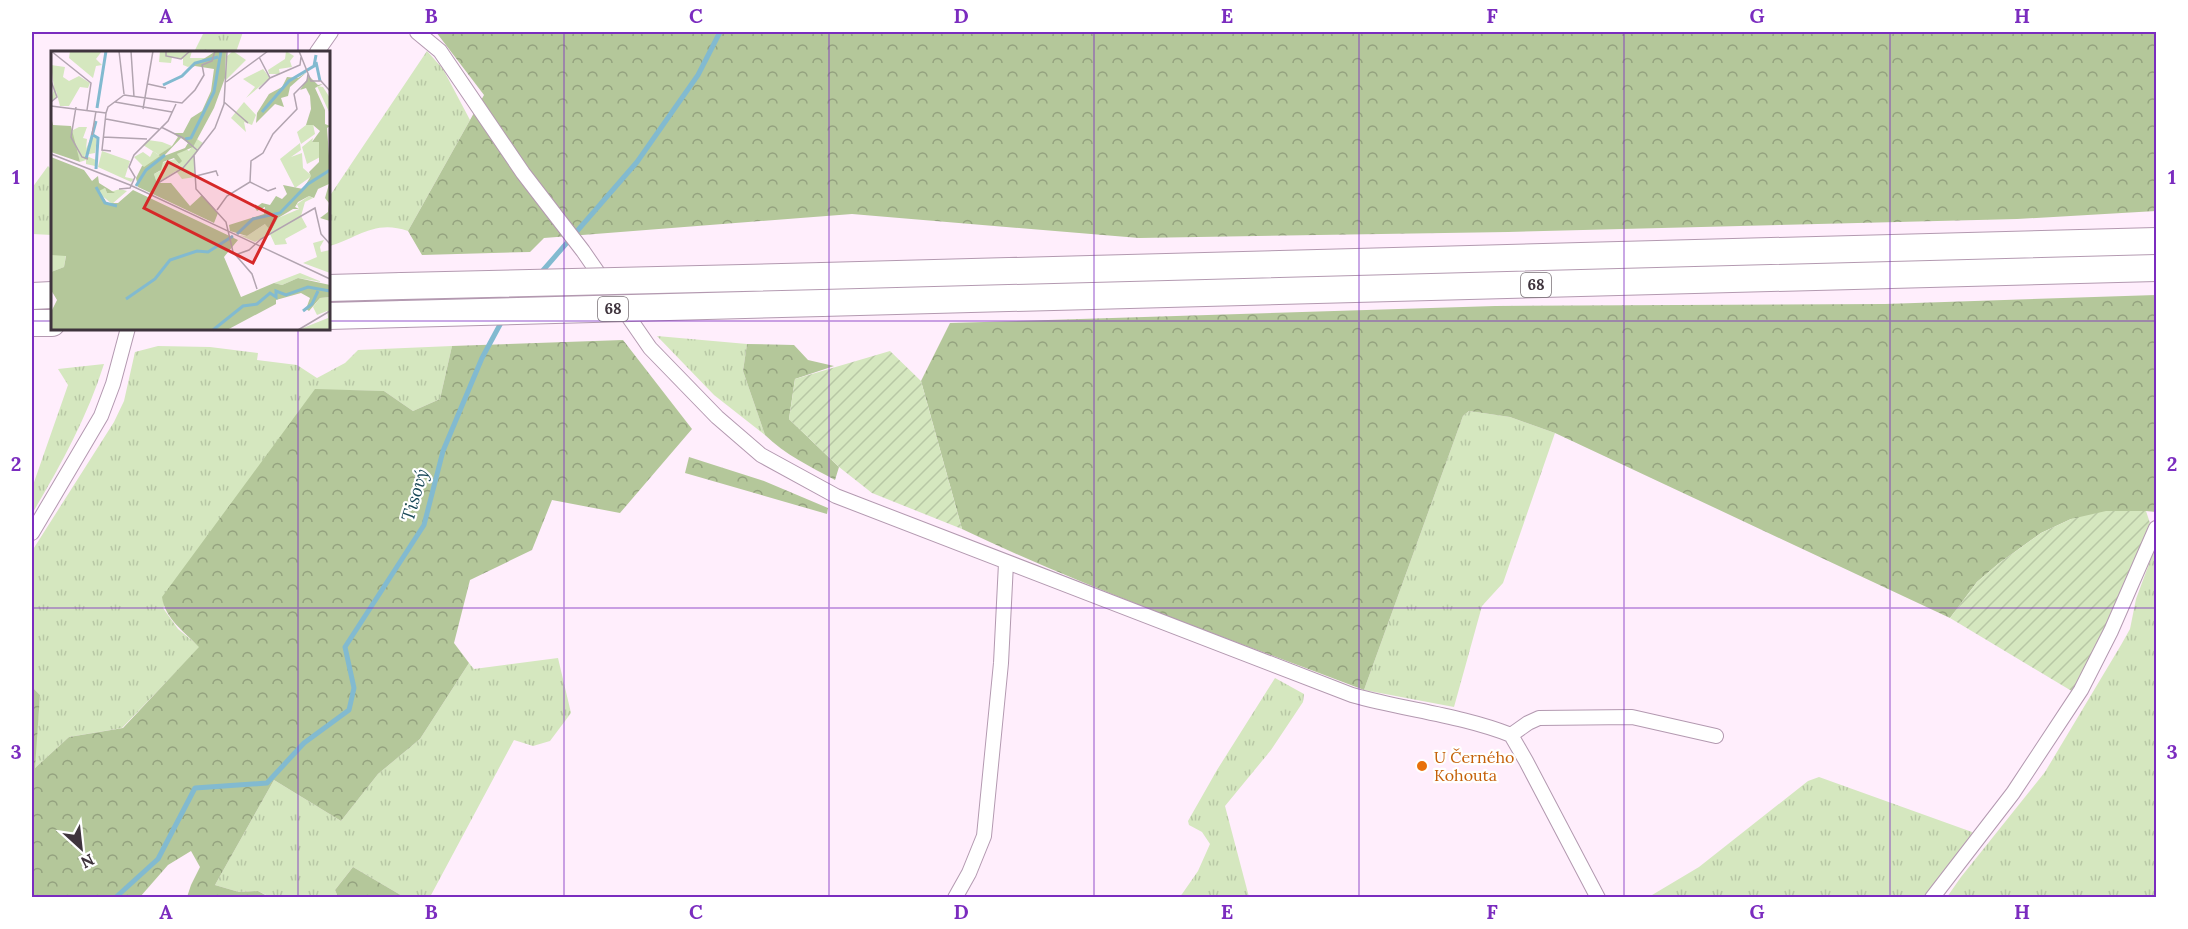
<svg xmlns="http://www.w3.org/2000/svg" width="2188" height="929" font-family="Lora,serif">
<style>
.grass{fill:url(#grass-tufts)}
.forest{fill:url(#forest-crowns)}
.garden{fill:url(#garden-furrows)}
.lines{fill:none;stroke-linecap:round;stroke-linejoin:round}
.stream{stroke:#82bad0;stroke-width:5}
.street-casing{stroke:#b399b0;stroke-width:16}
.highway-casing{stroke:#b399b0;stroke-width:28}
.street{stroke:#fff;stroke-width:14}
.highway{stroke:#fff;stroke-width:26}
.highway-bridge-casing{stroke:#b399b0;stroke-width:28;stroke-linecap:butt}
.highway-bridge{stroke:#fff;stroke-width:26}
.grid{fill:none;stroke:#7b2cbf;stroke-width:1.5;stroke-opacity:0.55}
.food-dot{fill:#e8710a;stroke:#fff;stroke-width:2}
.labels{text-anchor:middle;stroke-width:4.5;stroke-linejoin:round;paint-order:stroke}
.shield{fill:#fff;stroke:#797177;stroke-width:1.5}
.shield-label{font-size:15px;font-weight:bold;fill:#3f343d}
.food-label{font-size:16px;fill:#c56008;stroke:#fff;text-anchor:start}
.water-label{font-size:18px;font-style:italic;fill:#194959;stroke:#fff}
.inset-river{fill:none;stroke:#82bad0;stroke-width:3}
.inset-road{fill:none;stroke:#b2a4b0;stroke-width:1.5}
.view{fill:#d62828;fill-opacity:0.15;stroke:#d62828;stroke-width:3}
.inset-edge{fill:none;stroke:#3f343d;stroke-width:3}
.neatline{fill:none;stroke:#7b2cbf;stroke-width:2}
.grid-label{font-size:20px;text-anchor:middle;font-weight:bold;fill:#7b2cbf}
</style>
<defs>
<pattern id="grass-tufts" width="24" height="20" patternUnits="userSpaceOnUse" patternTransform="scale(1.5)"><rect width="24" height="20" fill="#d5e7bf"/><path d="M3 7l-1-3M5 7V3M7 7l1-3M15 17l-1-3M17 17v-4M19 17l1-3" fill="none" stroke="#b8c7a5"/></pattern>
<pattern id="forest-crowns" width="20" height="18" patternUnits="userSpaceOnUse" patternTransform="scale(1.5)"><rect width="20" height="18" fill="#b4c79a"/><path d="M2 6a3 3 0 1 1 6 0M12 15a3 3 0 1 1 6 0" fill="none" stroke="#94a27f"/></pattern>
<pattern id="garden-furrows" width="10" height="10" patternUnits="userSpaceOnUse" patternTransform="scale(1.5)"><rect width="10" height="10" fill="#d5e7bf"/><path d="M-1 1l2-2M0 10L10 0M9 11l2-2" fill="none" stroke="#b8c7a5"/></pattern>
</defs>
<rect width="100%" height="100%" fill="#ffeefc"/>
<path class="grass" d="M204,32H243L236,52H194Z
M427,51L443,69L470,120L408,231C374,219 357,239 329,246V197Z
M48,166L52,170V235L32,234V188Z
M657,336L747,344L743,371L765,435L714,395Z
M158,346L210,347L258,353L257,360L297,365L317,378L345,363L358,350L452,346L440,399L413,411L384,391L315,390L163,608L178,629L200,647L122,728L69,737L34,769L40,695L32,687V551L114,422L124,401L135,352Z
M104,364C87,418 60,466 32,514V488L68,385L58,369Z
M1469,411L1510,417L1555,433L1503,583L1482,606L1454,707L1364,690L1463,416Z
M2156,545V897H1947L1961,877L2045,772L2121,645L2130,629L2136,599Z
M558,658L571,713L550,741L533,746L514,740L430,897H404L353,867L335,890L338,897H270L258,891L239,892L215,885L274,780L341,821L378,774L420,739L469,663L474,669Z
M1275,678L1304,694L1303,702L1271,750L1225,806L1249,897H1180L1198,871L1210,844L1202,832L1189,825L1188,821L1217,770Z
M1819,777L1972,832L1973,834L1926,897L1647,898L1699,867L1808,781Z"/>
<path class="forest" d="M436,32H2156V211L2017,219L1508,232L1139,238L852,214L544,238L530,252L422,255L408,231L484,95Z
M2156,295V512L2146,511L2071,519L2041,533L1998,564L1977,582L1950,618L1555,433L1510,417L1469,411L1463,416L1364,690C1229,639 1092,591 962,529L921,381L950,323L1495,306L1885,304Z
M623,340L692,429L620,513L552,500L532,550L470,580L454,643L469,663L420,739L378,774L341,821L274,780L215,885L239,892L258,891L269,897H187L191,885L200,867L191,851L168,865L140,897H32V687L40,695L35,768L69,737L123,728L199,647C185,632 165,619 162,597L315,389L384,391L413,411L440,399L452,346Z
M747,344L794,345L808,360L834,366L795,379L789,419L839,467L835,480C811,467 784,454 765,435L743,371Z
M689,457L764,481L828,508L827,514L685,473Z
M353,867L404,897H338L335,890Z"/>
<path class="garden" d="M890,351L921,381L962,529L872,493L839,467L789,419L795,379Z
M2106,511H2146L2150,523L2086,674L2075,693L1950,618L1977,582L1998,564L2041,533L2071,519Z"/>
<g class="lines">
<path class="stream" d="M539,275L637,162L698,75L720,32
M115,898L158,859L195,788L267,783L304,743L349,710L354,688L345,647L424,525L443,451L482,358L503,319"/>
<defs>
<path id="street" d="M417,32L440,51L523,173L583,251L650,348L717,417L761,455L836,496L1352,695C1405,710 1460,715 1511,735L1526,761L1598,898
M317,52L331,32
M32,533L101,416L113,384L128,328
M1511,735L1528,723L1539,718L1632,717L1716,736
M955,898L969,873L984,836L1001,663L1006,563
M1932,898L2013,793L2081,690L2111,631L2156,528"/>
<path id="highway" d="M822,276L2156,241
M328,288L402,286
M32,296L52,295
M822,303L2156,268
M328,316L403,314
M32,323H52"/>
</defs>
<use href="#street" class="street-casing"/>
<use href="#highway" class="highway-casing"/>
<use href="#street" class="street"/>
<use href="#highway" class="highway"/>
<defs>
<path id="highway-bridge" d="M402,286L822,276
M403,314L822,303"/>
</defs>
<use href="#highway-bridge" class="highway-bridge-casing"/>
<use href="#highway-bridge" class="highway-bridge"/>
</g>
<path class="grid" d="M298,32V52M564,32V898M829,32V898M1094,32V898M1359,32V898M1624,32V898M1890,32V898M32,321H52M328,321H2156M298,328V898M32,608H2156"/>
<circle class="food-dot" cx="1422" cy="766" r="6"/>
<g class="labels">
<g class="shield">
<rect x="1521" y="273" width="30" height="24" rx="4.5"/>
<rect x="598" y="297" width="30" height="24" rx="4.5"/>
</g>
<g class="shield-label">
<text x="1536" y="290">68</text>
<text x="613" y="314">68</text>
</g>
<g class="food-label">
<text x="1434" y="763">U Černého<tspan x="1434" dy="18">Kohouta</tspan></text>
</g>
<g class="water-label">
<text transform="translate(415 495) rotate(-73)" y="6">Tisový</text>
</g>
</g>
<g transform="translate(51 51)">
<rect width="279" height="279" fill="#ffeefc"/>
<path d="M19,0H51L45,8L51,14L45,15L42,27L18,7ZM109,0H141L139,7H156L137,16L132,14V8L121,6L120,12L108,11ZM182,0L195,9L175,29V6ZM235,0L243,5L239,10L241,16L228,18L229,23H218L217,19L234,8ZM0,14L14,16L12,26L18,30L28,25L39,32L37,37L29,36L18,55H9L5,40V47L0,50L3,37ZM212,18L219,27L195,47L204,36L192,28ZM193,51L205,64L201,74L193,71L195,81L180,67ZM262,73L264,83L250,93L246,81L255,74ZM28,76H36L32,87L36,88L35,98L40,86L46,87L44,102L33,104L45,109L44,115L35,113V109L29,111L21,88L22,79ZM262,87L261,91L268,90L271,105L256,113L251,96ZM146,88L152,92L143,106L144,126L131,128L125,120L106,132L103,123L109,120L110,112L124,108L129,115L126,103L135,98L138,100ZM97,89L111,91L121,95L108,104L92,94ZM249,92L250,99L240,106L251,102L252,117L261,125L244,137L229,108ZM51,100L79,110L74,126L83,128L80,131L47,116ZM54,137L56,142L69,138L76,140L61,153L49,143L48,139ZM258,145L262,147L254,151L250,165L256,176L234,188L236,193L224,194L219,183L204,191L188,184L196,185L214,173H219L220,180L227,167L248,158L246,153ZM273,189L269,196L270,201L279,199V222L252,212L266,206L262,192ZM0,204H15L13,216L0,221ZM249,222L271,231L247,227L231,234L223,232ZM279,246V279H247L277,267L276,260L266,264L262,256L269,247Z" fill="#d5e7bf"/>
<path d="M165,0H175L174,27L163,57L142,96L126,103L131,110L128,113L123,107L112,111L110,119L103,123L106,132H120L139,155L151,144L167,162L163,172L87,136L85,127L91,115L121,95L127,86L122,82H132L140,67L151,60L160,40L163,18L144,15L135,19ZM130,87L137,92L134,97L113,105ZM256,21L239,36L237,45L230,47L233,56L224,53L205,72L206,62L218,43L231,36L236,26L247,27ZM258,25L267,34L272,33L264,37L274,59V73L279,75L276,77L279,119V170L269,167L277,161L278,152L274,147L278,133L267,138L263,147L258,145L247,151L244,156L248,158H242L227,167L220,180L214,173L196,185L179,180L178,174L213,163L214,156L206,160L204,157L211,152L219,154L225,145L231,148L236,143L232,134L252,138L260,125L258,121L268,111V91H261L269,80L262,74H255L260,58L259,45L255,37L249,39ZM0,66L2,74L20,75L29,111L0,101ZM0,106L33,119L41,130L47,125L48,132L64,142H56L54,137L48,140L56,152H67L82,139L187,189L173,206L190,246L223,232L231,234L247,227L279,234V246L269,247L258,260L255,258L259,247L250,242L225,249V253L176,279H0V261L6,249L0,239V221L13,216L15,205L0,204Z" fill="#b4c79a" fill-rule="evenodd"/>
<path d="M266,35L272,36L279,47V63ZM102,100L109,105L93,116L83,106L92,101L99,106Z" fill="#d5e7bf"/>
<path class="inset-river" d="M265,11L269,30M112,34L131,25L144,12L167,6M46,57L55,0M211,61L238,30L263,15L265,4M42,84L47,87L45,118M134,88L140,87L163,41L170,0M35,108L45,70M85,135L95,119L114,104M45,136L54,152L66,155M186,183L202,168L229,162L257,133L279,119M75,248L104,228L119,209L146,200L157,201L182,185M252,260L261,253L267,240M162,279L192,255L206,253L219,242L225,246V240L235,244L257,236L279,240"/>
<path class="inset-road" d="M0,0L40,32L36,59M68,0L73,43M80,0L83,46M115,0V5L130,8L139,0M176,0L173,53L164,77L143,104L145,138L175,171L182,201L201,223L206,238M248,0L260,30H270L279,40M208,6L219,27M0,30L6,46L0,51M175,31L217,0M97,33L115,37M208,38L219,27L249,14L250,6M73,44L131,52L144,39L153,24L151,14L161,10L164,0M64,51L121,61M173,51L197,72M0,55L55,62M25,56L20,86L31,106L37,108M92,58L102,0M55,68L108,78M110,76L132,87L146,99M41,84L45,60M52,86L96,88M60,100L51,99L55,62L57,56L73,44M0,103L79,134L279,228M145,125L165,120L167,125M199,131L217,140L225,137M107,132L132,117L143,104M68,138L79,137L84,126L78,116L83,104L117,70L125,53M166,159L176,145L199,131L200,110L212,102L222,83L246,58L243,43L256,30L257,23M184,204L198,199L210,188L264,157L270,183L279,193M247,279L279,260"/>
<path class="view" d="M117,111L225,166L202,212L93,157Z"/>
<rect width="279" height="279" class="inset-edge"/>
</g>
<rect width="2188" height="929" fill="none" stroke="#ffffff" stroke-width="66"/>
<g transform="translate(81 848) rotate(153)" stroke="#ffffff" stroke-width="4.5" paint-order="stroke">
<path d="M0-4.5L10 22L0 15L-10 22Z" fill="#3f343d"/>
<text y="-9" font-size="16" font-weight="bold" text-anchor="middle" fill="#3f343d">N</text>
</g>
<rect x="33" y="33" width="2122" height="863" class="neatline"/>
<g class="grid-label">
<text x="166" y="23">A</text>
<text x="431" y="23">B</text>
<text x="696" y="23">C</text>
<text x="961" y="23">D</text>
<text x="1227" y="23">E</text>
<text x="1492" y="23">F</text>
<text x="1757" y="23">G</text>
<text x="2022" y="23">H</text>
<text x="16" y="184">1</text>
<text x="2172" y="184">1</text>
<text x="16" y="471">2</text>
<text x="2172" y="471">2</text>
<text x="16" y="759">3</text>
<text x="2172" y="759">3</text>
<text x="166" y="919">A</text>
<text x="431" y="919">B</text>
<text x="696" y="919">C</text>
<text x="961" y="919">D</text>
<text x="1227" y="919">E</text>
<text x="1492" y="919">F</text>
<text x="1757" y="919">G</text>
<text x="2022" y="919">H</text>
</g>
</svg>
